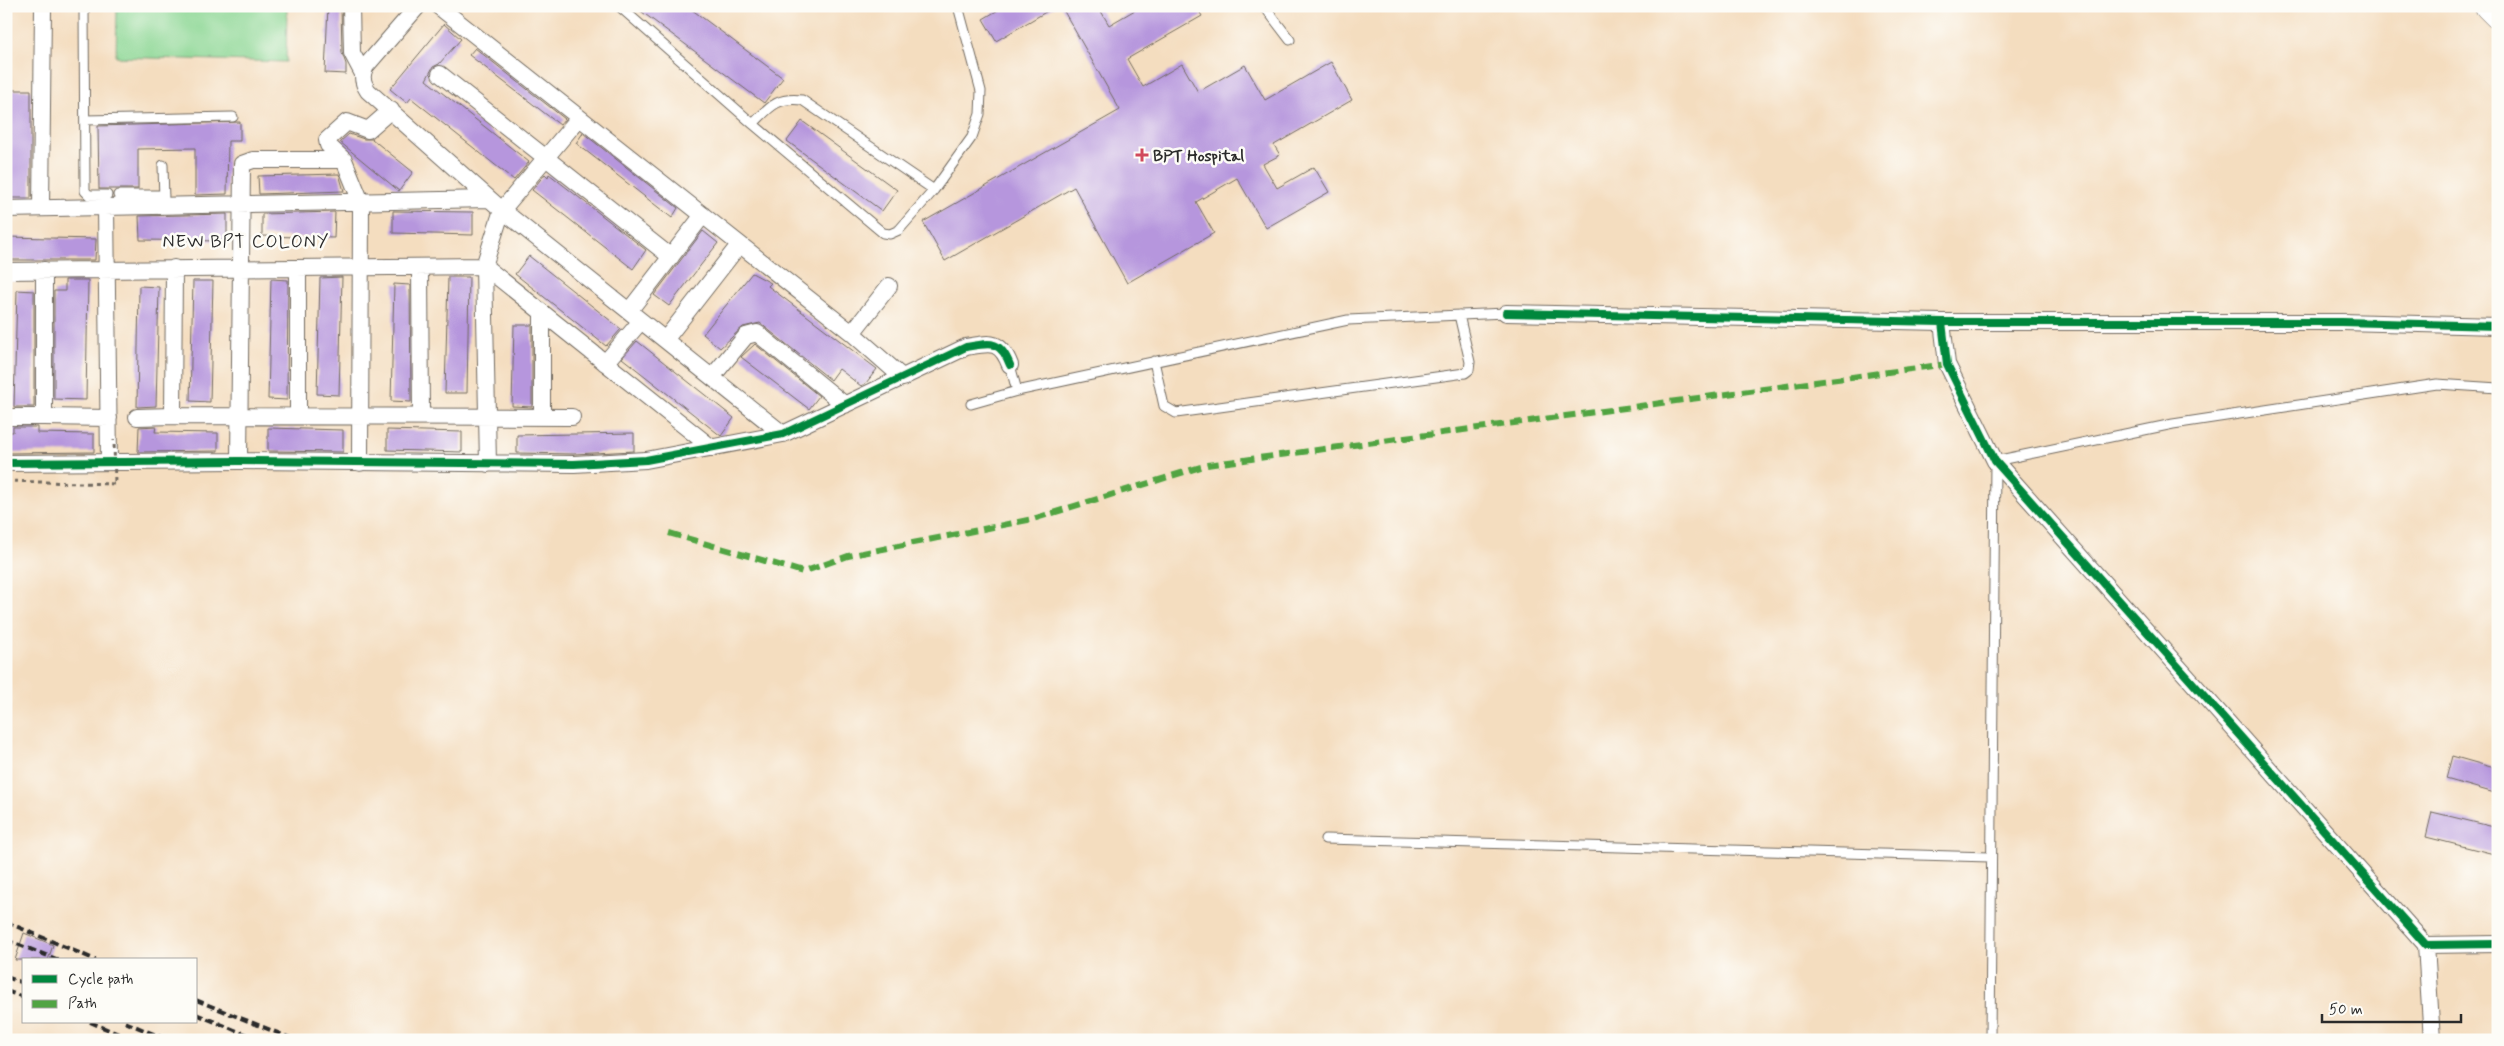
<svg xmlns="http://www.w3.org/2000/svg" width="2504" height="1046" font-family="Mynerve,sans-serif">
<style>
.green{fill:#8cd794;stroke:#5c8160}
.building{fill:#b696dd}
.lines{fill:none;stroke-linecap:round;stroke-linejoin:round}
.lane-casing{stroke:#71695f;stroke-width:11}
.street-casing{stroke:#71695f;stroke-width:18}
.highway-casing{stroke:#71695f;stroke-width:29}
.path{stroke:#71695f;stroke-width:3;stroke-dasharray:4 4;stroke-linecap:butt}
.lane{stroke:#fff;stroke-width:9}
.street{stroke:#fff;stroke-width:16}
.highway{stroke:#fff;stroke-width:28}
.rail{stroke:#2b2b2b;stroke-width:4;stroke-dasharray:8 4;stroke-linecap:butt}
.path-bridge{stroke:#71695f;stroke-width:3;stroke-dasharray:4 4;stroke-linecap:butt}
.quiet{stroke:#51a443;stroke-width:6;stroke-dasharray:12 6;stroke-linecap:butt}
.cycleway-casing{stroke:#fdfcf7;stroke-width:11}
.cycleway{stroke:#00873e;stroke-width:8}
.poi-dot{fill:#d1495b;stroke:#fdfcf7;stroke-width:2}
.labels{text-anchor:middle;stroke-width:5;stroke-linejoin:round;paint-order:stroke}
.poi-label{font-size:16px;font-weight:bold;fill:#2b2b2b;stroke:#fdfcf7;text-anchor:start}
.neighbourhood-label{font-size:18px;letter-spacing:1px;fill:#2b2b2b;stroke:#fdfcf7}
</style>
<rect width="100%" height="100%" fill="#fdfcf7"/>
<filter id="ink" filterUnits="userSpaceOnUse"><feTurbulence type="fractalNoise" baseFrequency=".02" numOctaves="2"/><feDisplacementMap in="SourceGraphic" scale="10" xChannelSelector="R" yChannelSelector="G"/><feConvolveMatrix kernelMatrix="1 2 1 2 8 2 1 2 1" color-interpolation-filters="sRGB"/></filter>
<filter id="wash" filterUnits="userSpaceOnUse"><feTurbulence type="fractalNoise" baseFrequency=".0096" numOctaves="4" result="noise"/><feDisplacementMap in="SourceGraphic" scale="20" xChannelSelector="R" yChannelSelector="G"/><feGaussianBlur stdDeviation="1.12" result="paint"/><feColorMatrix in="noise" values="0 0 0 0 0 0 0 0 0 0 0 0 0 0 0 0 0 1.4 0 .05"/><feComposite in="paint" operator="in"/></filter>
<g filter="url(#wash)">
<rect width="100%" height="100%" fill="#f4ddbf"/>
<path class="green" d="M117,6H287L286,62L116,57Z"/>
<g id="blocks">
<path class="building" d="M328,6H341L342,53L346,64V74L325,73Z
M634,6H687L783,78L764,103Z
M1005,6H1056L996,41L983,19Z
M1061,6H1098L1109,25L1142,6H1196L1202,16L1127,59L1143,87L1182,64L1198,92L1245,65L1265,100L1331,62L1352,100L1274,145L1280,155L1263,164L1277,188L1314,167L1329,192L1266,228L1237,178L1196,202L1214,233L1127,283L1074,187L945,261L923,222L1120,110Z
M444,24L461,39L439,64L433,67L426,80L529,162L514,180L411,98L407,103L390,89Z
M475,48L565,119L560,125L469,55Z
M8,90H31V198H8Z
M802,121L897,190L882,211L787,141Z
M240,122V141H228L227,194L195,195V148L138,149V189H99L98,126Z
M583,133L678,208L672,218L576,143Z
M349,134L364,139H372L413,172L399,191L340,142Z
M339,174L344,191L259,194L258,176Z
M545,174L548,177L549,174L646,250L633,269L532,190Z
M393,211L473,212V235L393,233Z
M335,212L334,238L262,236V214Z
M227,214V241L140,240L139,216Z
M703,231L718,243L669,306L654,295Z
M6,237L96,239L95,260H6Z
M529,256L621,329L606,346L515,274Z
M752,273L771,283L768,286L877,369L866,383L861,386L839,369L831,380L760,323L743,327L720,348L703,334Z
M342,277L339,395L317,394L320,278Z
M448,277H469L467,393H445Z
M271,279L288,280L287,400L268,399Z
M65,280H88L86,400L54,399V291H65Z
M193,281H213L210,402L190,401Z
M394,284L410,285L411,402L391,401Z
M139,286L159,287L156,406L137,407Z
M17,290L34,291V407H14Z
M514,325H532V407L512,406Z
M637,341L734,418L721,436L622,358Z
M755,344L819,396L809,409L741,357Z
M156,426L155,432L218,433V451L138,452L139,427Z
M13,427H37V433L94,434V452L6,453V432H13Z
M268,428L343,430V452L268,451Z
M387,430L462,432V452L387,450Z
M634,433V451L574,454L517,453V435Z
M2452,756L2498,769V794L2446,779Z
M2432,812L2498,828V855L2426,837Z
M24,933L53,945L48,960H15Z"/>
</g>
</g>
<g filter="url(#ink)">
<use href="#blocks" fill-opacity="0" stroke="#71695f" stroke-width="1"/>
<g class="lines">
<defs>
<path id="lane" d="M84,6L85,191L89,195H107
M619,6L753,124L883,233L890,234L899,230L934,190L972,137L980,114L981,91L958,6
M1264,6L1290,40
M85,120L233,117
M753,124C770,107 776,97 802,100L934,190
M163,165L164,201
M118,195H164
M1154,361L1164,406L1176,413L1465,373L1469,370L1470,362L1459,315
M1010,365L1017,391
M971,404L1017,391L1348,320L1506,313
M1325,839L1990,857
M1990,1040L1995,461L2173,424L2437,384L2498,388"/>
<path id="street" d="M351,6L352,53L362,72
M418,6L366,66C361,75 362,82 368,91L502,210L783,434
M438,6L852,333L903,378
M440,74L671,257
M344,160L328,145L327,140L347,122L368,130L391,110
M106,207L109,462
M41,208L43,6
M6,209L489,199
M420,267L421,416
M174,268L173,416L572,417
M298,268V416
M44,270V417L109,418
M6,271L484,266L712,448
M629,311L703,215
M542,312V417
M1506,313L1942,322H2342L2498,326
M1942,322L1947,364L1995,461L2426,945L2498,944
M852,333L889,286
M665,340L739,245
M605,363L641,321
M712,377L746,336L757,333L845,405
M6,417H44
M137,417L173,416
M239,461L242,164L253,160H344L361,202L360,463
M6,463L239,461L574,464L646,460L783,434L966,347C990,343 1000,339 1010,365
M488,464L484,266L502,210L579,118
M2426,945L2432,1040"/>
<path id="highway" d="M2489,6L2498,15"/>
</defs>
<use href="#lane" class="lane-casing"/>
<use href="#street" class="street-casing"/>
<use href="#highway" class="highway-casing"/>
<path class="path" d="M336,1039L337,1040"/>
<use href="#lane" class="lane"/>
<use href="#street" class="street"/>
<use href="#highway" class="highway"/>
<path class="rail" d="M6,922L96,960
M6,940L59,960
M6,977L24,983
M6,991L24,997
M196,1000L295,1040
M196,1014L259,1040
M90,1022L133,1040
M125,1022L168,1040"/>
<path class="path-bridge" d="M6,481L115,484L114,440"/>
<path class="quiet" d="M669,533L803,572L848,556L1033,519L1207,465L1947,364"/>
<defs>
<path id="cycleway" d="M1506,313L1942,322H2342L2498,326
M1942,322L1947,364L1995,461L2426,945L2498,944
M6,463L239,461L574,464L646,460L783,434L966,347C990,343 1000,339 1010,365"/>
</defs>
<use href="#cycleway" class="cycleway-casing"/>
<use href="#cycleway" class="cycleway"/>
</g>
</g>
<path class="poi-dot" d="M1139.5 147.5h5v5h5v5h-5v5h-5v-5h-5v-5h5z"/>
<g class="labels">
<g class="poi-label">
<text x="1153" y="161">BPT Hospital</text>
</g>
<g class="neighbourhood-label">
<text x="246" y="247">NEW BPT COLONY</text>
</g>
</g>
<rect width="2504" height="1046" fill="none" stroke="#fdfcf7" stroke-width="25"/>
<rect x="22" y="958" width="175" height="65" fill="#fdfcf7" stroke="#a9a8a5"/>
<rect x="32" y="975" width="25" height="8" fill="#00873e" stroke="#a9a8a5"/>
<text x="68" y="984" font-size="15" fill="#2b2b2b">Cycle path</text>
<rect x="32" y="1000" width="25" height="8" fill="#51a443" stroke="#a9a8a5"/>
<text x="68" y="1008" font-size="15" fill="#2b2b2b">Path</text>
<path d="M2322 1014v8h139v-8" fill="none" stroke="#2b2b2b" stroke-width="2.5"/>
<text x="2329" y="1014" font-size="15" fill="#2b2b2b" stroke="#fdfcf7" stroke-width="4" paint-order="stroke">50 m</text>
</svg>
